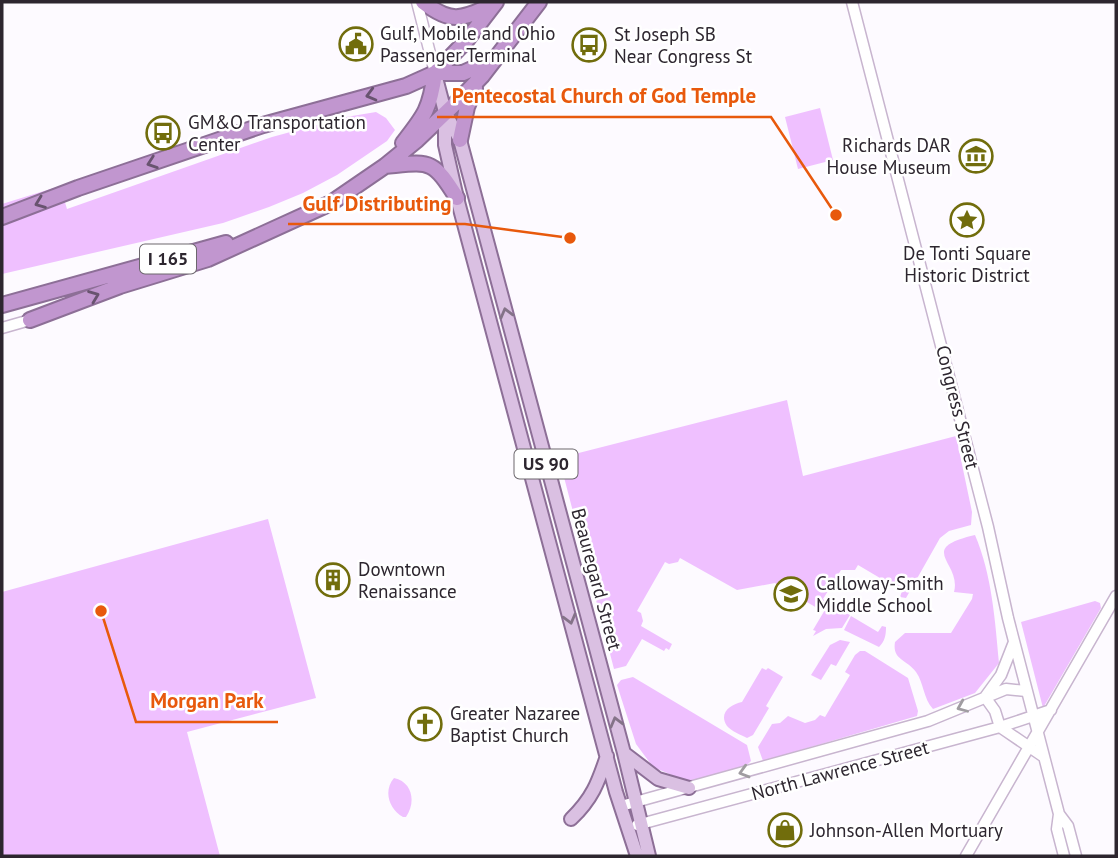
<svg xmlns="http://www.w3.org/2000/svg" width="1118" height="858" font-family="'PT Sans',sans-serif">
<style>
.green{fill:#efc0ff}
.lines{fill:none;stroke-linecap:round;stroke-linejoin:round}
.minor-casing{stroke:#c8b5cf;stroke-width:13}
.major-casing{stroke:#8d6f97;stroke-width:16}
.highway-casing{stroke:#8d6f97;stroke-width:18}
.minor{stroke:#fff;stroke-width:10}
.major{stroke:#dac0e2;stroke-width:12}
.highway{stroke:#c196cf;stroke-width:14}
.oneway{stroke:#68536f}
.oneway2{stroke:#847388}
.oneway3{stroke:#a09da1}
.labels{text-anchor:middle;stroke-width:5;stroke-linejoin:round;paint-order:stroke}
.shield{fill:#fff;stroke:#6c676d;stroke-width:2}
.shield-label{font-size:18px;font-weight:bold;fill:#2d262f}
.poi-label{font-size:19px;fill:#2d262f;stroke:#fff;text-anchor:start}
.street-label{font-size:19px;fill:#2d262f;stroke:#fff}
.leader{fill:none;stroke:#e8590c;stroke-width:2.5}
.callout-dot{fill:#e8590c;stroke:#fff;stroke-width:2.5}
.callout-label{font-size:21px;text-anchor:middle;font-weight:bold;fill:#e8590c;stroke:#fff;stroke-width:5;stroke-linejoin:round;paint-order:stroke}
</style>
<rect width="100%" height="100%" fill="#fdfaff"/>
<path class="green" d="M820,108L833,160L798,169L785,117Z
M376,112L386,118L395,130L387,141L337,175L303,193L269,207L223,223L2,274V204L60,186L67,209L272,137L346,117Z
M787,400L803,476L956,436L972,512L971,525L949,531L940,538L906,598L900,597L902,591L858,565L855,570H841L823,599L827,602L822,611L775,583L737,590L680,558L678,562L669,564L665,562L637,611L641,613L643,621L641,626L672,644L669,650L666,648L664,651L642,639L626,666L614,669L559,458Z
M268,519L316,698L187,732L220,856H2V592Z
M975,535C992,575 995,620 999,663L975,693L933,709C923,698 924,683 916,672C906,659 892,660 895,642L905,633H951L972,599L973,594L954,592C962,562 915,549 975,535Z
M1095,601L1100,603L1101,608L1043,708L1021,622Z
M829,603L850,615L842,628L826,629L813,636L816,631L813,630Z
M851,616L878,632L882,626L886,627C886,635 885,641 879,647L844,630Z
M840,640L850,642L836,666L831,664L821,680L811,675L830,645Z
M860,651H865L908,678L918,711L917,716L763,761L758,747L772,724L780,723L788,716L805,723L815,720L820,715L825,717L850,675L845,672L855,655Z
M762,668L766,670L768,668L783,677L766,706L769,708L753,735L747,738C741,735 731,731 727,726C718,713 731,704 742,702Z
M633,677L747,745L751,761L746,766L688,782L653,767L636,744L617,685L621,680Z
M394,778C413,782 416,803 406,817H403C389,809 383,791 394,778Z"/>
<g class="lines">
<defs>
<path id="minor" d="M417,2L435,73
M852,2L988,527L1008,618L1059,814L1057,829L1064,856
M2,328L30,320
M1014,642L1001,675L985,697L995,711L1000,727L1044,757
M621,806L928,721L1006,689L1026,691
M1059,814L1068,826L1076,856
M637,825L1000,727L1051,710
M966,856L1116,596"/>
<path id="major" d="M435,74L445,112L460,140L624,753L649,856
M445,116V145L457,198L616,792L637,856
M624,753L658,779L689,788
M571,819C592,799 598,783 607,756"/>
<path id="highway" d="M423,2C450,23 461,20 490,6
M435,73H463L490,61
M460,140L467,107L475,88
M403,143C425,115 430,109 435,73
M385,166C430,162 432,158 457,198
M2,217L78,188L263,125L406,86L435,73L466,41L496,2
M2,305L226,243
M30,320L120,286L208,259L331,203L385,166L417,140L459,100L482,76L539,2"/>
</defs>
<use href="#minor" class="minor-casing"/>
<use href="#major" class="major-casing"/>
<use href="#highway" class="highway-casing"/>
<use href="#minor" class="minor"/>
<use href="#major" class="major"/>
<use href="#highway" class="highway"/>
</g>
<defs><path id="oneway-chevron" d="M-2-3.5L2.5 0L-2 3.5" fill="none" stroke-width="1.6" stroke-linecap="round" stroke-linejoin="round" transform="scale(1.75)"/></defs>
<g class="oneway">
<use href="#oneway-chevron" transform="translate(371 95) rotate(165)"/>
<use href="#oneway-chevron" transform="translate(152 163) rotate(161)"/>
<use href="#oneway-chevron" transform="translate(40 203) rotate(159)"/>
<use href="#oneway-chevron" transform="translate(94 296) rotate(-21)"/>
</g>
<g class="oneway2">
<use href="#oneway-chevron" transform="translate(506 313) rotate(-105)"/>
<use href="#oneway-chevron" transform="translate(570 619) rotate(75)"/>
<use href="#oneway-chevron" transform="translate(616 722) rotate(-105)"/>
</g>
<g class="oneway3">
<use href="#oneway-chevron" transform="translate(962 707) rotate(157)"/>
<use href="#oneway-chevron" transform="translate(744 772) rotate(164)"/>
</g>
<defs>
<symbol id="civic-ring" viewBox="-11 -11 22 22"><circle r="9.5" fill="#fff" stroke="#716d0c" stroke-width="1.5"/><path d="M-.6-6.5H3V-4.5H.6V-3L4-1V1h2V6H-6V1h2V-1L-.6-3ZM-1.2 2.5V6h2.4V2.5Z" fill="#716d0c"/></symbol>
<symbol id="bus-ring" viewBox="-11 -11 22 22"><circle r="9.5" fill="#fff" stroke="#716d0c" stroke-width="1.5"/><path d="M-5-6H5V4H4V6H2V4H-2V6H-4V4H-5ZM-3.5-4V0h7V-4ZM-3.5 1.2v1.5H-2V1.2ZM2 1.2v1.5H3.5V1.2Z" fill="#716d0c"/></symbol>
<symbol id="museum-ring" viewBox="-11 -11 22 22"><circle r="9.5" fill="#fff" stroke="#716d0c" stroke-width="1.5"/><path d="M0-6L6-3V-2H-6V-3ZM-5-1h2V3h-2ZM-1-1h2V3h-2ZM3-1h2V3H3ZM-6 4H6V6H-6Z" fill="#716d0c"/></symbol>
<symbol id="sight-ring" viewBox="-11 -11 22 22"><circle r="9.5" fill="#fff" stroke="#716d0c" stroke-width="1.5"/><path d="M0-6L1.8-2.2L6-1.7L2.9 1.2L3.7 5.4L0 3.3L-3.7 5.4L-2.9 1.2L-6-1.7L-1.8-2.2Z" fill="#716d0c"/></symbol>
<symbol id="building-ring" viewBox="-11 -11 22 22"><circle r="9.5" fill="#fff" stroke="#716d0c" stroke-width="1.5"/><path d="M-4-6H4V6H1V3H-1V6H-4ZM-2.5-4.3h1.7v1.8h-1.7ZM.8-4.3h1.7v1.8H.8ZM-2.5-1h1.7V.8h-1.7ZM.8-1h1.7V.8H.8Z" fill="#716d0c"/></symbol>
<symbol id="school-ring" viewBox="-11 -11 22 22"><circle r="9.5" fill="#fff" stroke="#716d0c" stroke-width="1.5"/><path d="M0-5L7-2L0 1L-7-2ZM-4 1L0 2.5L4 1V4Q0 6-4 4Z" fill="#716d0c"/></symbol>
<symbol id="church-ring" viewBox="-11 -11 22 22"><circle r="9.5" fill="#fff" stroke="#716d0c" stroke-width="1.5"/><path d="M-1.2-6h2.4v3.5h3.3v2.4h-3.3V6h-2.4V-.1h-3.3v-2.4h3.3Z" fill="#716d0c"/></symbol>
<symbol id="shop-ring" viewBox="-11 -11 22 22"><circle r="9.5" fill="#fff" stroke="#716d0c" stroke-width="1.5"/><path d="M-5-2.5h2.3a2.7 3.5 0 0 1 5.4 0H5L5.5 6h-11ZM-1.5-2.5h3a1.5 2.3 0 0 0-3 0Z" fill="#716d0c"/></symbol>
</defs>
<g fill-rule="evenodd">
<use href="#civic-ring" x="337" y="25" width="38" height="38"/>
<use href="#bus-ring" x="570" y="26" width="38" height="38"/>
<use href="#bus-ring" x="144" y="114" width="38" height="38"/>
<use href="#museum-ring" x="957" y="137" width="38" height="38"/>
<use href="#sight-ring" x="948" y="201" width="38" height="38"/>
<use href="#building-ring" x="314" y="561" width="38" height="38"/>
<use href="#school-ring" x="772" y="575" width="38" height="38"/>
<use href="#church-ring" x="406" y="705" width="38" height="38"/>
<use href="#shop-ring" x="766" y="811" width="38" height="38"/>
</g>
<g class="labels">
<g class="shield">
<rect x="140" y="244.5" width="56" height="29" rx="5"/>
<rect x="514.5" y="449.5" width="63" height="29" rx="5"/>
</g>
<g class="shield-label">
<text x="168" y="265">I 165</text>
<text x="546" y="470">US 90</text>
</g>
<g class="poi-label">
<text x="380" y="40">Gulf, Mobile and Ohio<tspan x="380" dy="22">Passenger Terminal</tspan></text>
<text x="614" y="41">St Joseph SB<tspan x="614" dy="22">Near Congress St</tspan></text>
<text x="188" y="129">GM&amp;O Transportation<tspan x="188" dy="22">Center</tspan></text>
<text x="951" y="152" text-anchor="end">Richards DAR<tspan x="951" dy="22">House Museum</tspan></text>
<text x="967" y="260" text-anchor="middle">De Tonti Square<tspan x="967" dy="22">Historic District</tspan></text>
<text x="358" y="576">Downtown<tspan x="358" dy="22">Renaissance</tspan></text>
<text x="816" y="590">Calloway-Smith<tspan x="816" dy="22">Middle School</tspan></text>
<text x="450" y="720">Greater Nazaree<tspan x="450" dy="22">Baptist Church</tspan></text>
<text x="810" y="837">Johnson-Allen Mortuary</text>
</g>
<g class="street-label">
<text transform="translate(958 407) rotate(76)" y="7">Congress Street</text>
<text transform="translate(597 579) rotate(75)" y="7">Beauregard Street</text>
<text transform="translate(840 770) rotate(-15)" y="7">North Lawrence Street</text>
</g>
</g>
<path class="leader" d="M836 215L771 117H437M570 238L465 224H288M101 611L136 722H278"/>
<g class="callout-dot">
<circle cx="836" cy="215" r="7"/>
<circle cx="570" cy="238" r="7"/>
<circle cx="101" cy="611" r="7"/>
</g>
<g class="callout-label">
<text x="604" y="103">Pentecostal Church of God Temple</text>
<text x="377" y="211">Gulf Distributing</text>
<text x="207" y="708">Morgan Park</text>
</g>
<rect width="1118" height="858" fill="none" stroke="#2d262f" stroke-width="7"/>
</svg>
